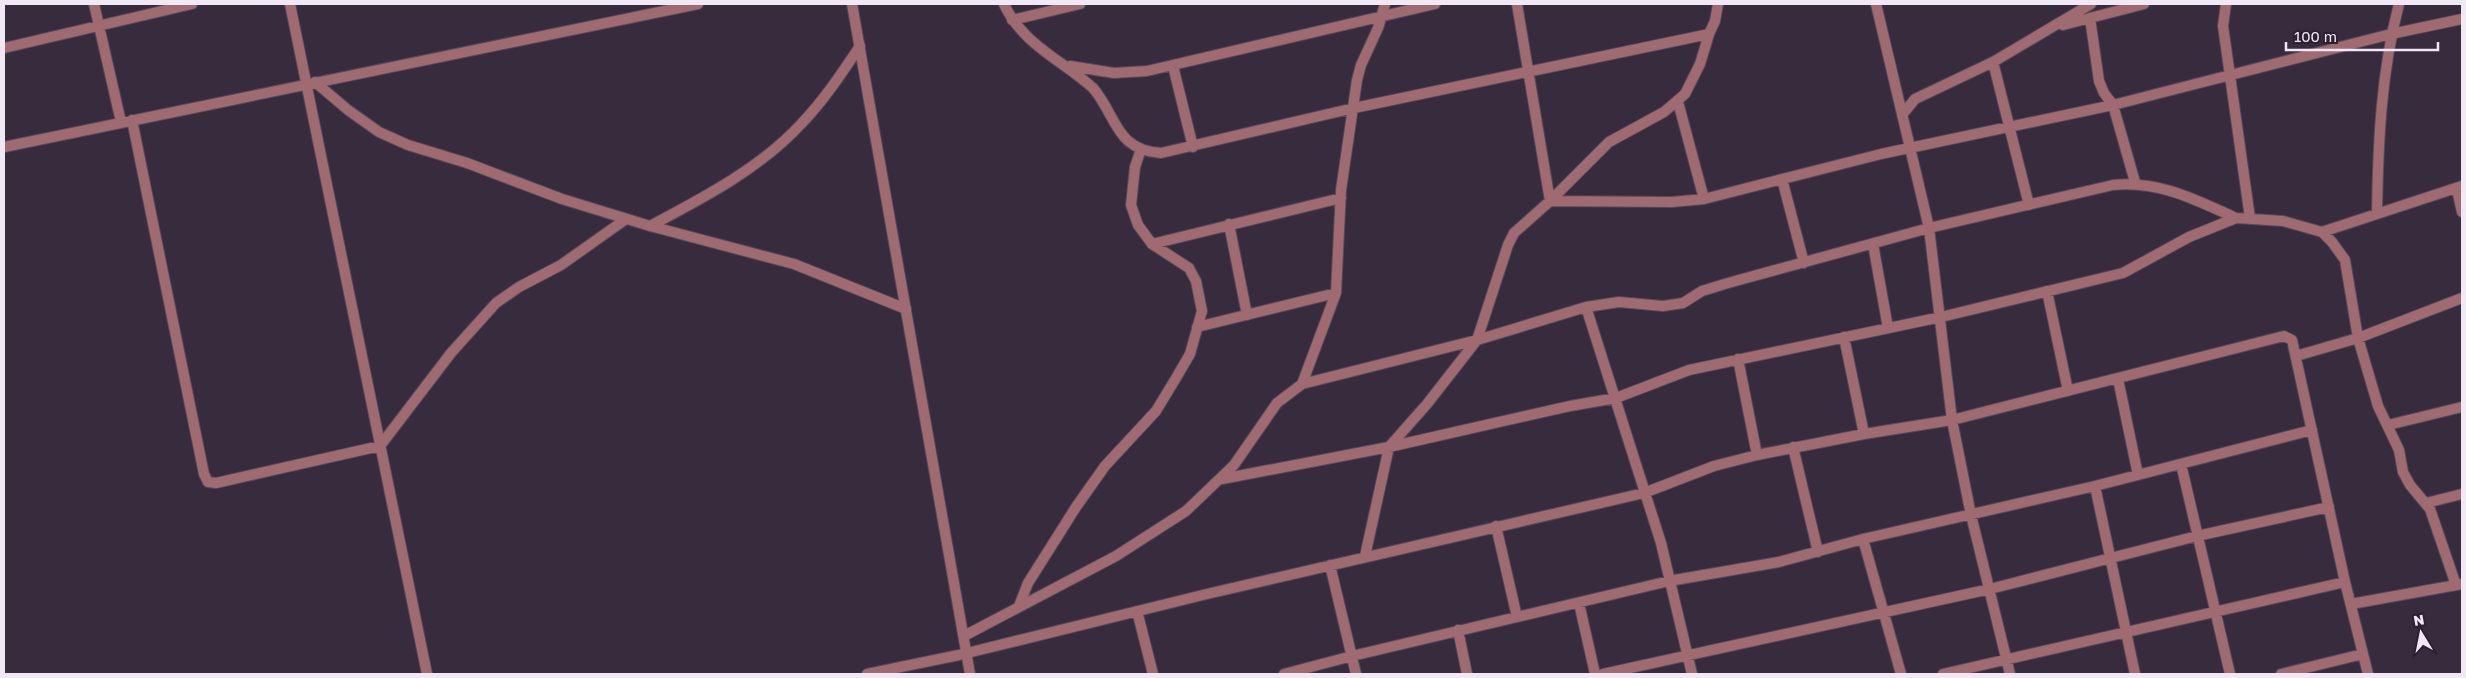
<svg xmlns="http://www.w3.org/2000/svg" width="2466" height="678" font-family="'Golos Text',sans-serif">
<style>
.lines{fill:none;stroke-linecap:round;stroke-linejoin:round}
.minor-casing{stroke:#55495b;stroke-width:12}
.tertiary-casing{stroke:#55495b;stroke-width:12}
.minor{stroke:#9f6a70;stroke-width:10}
.tertiary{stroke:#9f6a70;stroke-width:10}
</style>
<rect width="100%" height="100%" fill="#372b3e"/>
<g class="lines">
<defs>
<path id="minor" d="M94,4L121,122
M290,4L427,674
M1004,4C1022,44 1062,60 1093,88C1117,116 1115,150 1161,153L1354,108L1709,34
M1517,4L1550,201L1672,202L1704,199L1881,154L2113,105L2391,34L2462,19
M1876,4L1929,228L1952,420L1971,515L2010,674
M2226,4L2223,26L2250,218
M2090,18L2099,81L2104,93L2113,105L2135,182
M1012,20L1080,4
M2063,25L2144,4
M4,48L192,4
M1993,62L2029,205
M1070,66L1114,73L1147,71L1435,4
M1173,66L1193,147
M315,82L348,110L379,132L408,145L467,163L562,199L650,226L794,264L906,309
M1678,102L1704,199
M1902,115L1915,99L1993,62L2091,4
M132,120L204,474L208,482L216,483L380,446L451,353L496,303L519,287L561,265L626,219
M4,147L698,4
M1782,179L1804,263
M2457,190L2462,212
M2377,214C2378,144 2381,72 2399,4
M1229,224L1247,315
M650,226C703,198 761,168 802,123C824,100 842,73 860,46
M2322,232L2462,186
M1152,244L1341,198
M1873,244L1888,328
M2047,291L2068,391
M1586,307L1661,543L1692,674
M1197,327L1336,293
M1844,337L1864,434
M2296,356L2358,338L2378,406L2399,450L2403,472L2410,485L2430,509L2456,585
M1738,359L1757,455
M2118,379L2138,475
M1302,384L1336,293L1341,190L1357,80L1361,65L1378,28L1385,4
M2388,425L2462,407
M1793,447L1818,552
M2181,464L2230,674
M1222,479L1389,447L1570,406L1616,398L1689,370L1941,317L2123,273L2189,237L2236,218L2283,221L2322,232L2332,242L2345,260L2358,338L2462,298
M2095,486L2135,674
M2426,503L2462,494
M1496,526L1517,617
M1863,539L1901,674
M1365,556L1389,447L1427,404L1477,340L1508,245L1514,233L1550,201L1609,142L1664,112L1685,94L1700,64L1709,34L1715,21L1718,4
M1330,565L1356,674
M1579,603L1595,674
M2351,604L2462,584
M1019,606L1028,583L1076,507L1105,466L1156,411L1176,378L1190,354L1202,311L1196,281L1189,268L1152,244L1138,225L1131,205L1135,167L1141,149
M1137,611L1153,674
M1458,630L1467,674
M964,636L1116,556L1186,511L1234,465L1277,403L1302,384L1477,340L1586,307L1619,302L1663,306L1683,303L1702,291L1728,283L1929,228L2113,185C2158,180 2196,200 2236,218
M867,674L959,655L1207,594L1644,493L1714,466L1757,455L1864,434L1952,420L2284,336L2292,340L2345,582L2368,674
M1284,674L1352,656L1669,581L1779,562L1863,539L2095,486L2312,430
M1603,674L1990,589L2197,536L2329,507
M1943,674L2345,582
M2281,674L2363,654"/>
<path id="tertiary" d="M852,4L970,674"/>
</defs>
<use href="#minor" class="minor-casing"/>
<use href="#tertiary" class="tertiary-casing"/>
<use href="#minor" class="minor"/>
<use href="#tertiary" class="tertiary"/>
</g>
<rect width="2466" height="678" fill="none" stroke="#f0e9f5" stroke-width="10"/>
<g transform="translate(2421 633) rotate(350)" stroke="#2c2133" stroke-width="4" paint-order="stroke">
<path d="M0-4L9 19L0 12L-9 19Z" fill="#f0e9f5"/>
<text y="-8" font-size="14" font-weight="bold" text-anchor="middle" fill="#f0e9f5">N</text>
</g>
<path d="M2286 42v8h152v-8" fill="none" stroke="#f0e9f5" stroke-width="2.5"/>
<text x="2294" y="42" font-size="15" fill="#f0e9f5" stroke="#2c2133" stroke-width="4" paint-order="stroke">100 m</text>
</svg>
